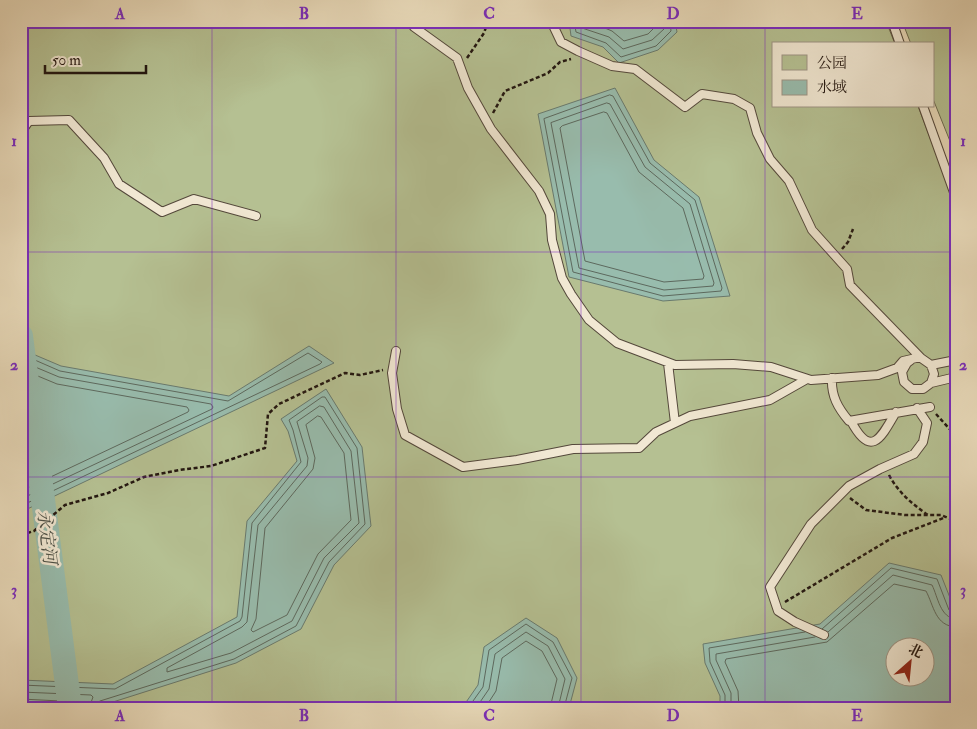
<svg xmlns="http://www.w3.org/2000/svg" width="977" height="729" font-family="'IM FELL Double Pica','Noto Serif SC',serif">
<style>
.green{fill:#b5c092;stroke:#6c6b51;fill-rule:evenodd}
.water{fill:#98bcad;stroke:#697a6e;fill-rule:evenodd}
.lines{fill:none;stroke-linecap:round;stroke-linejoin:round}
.shore{stroke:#5d695e;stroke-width:1}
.river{stroke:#98bcad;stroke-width:24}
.service-casing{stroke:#54483b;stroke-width:10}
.path{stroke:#221610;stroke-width:2.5;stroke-dasharray:4 2.5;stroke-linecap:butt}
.service{stroke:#f1e8d3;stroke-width:8}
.grid{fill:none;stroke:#7b2cbf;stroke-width:1;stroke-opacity:0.55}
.labels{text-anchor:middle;stroke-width:5;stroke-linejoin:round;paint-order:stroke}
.water-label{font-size:18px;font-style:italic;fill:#4b5047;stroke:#f1e8d3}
.neatline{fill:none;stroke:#7b2cbf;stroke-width:2}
.grid-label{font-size:16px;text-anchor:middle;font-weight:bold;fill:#7b2cbf}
</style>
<rect width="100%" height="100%" fill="#eadcbc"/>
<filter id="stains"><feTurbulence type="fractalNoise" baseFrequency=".004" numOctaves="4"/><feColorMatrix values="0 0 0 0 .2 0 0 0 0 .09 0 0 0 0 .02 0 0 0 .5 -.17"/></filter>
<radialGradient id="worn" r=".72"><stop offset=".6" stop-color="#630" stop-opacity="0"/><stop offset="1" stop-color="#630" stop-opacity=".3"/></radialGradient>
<path class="green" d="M21,21H886L895,44H773V106H918L956,207V708H21ZM894,646H924V676H894Z
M902,21H956V156L933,99V44H911Z"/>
<path class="water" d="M569,21H675L677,32L658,50L619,63L603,47L571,36Z
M615,88L654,160L699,197L730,296L663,301L569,277L538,114Z
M309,346L334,363L21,512V349L61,366L229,396Z
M326,389L362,447L371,526L334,565L301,629L236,663L94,708H21V680L113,684L237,617L247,521L297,461L288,431L281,419Z
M889,563L941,575L956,613V708H720V696L705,663L703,644L820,624ZM894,646H924V676H894Z
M526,618L557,638L577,678L569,708H462L478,685L484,647Z"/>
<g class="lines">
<path class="shore" d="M574,21L576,32L606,43L621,57L656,46L671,31L670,21
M580,21L582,28L609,37L623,49L652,40L664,29V21
M588,21L612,31L624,41L648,34L656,26V21
M610,95L613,96L650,163L695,200L722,288L721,291L663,296L573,272L544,119Z
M607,103L610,104L645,167L690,204L714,283L713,286L664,290L579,268L551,123Z
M604,112L607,113L639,172L683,208L704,276L703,279L664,282L585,261L560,128L562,126Z
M21,354L60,371L228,401L308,353L322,362L320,364L21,506
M21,361L59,377L211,404L213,407L212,409L21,499
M21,369L57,384L187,407L189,410L188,412L21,491
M320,406L324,407L351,451L359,523L324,558L292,621L231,653L167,672V668L242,627L247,622L258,525L307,466L308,458L297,422Z
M318,416L321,417L344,453L351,520L318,554L287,615L253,632L251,630L256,619L265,528L313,469L315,458L306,425Z
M822,629L891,568L937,579L949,610L956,613
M828,632L893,575L932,585C938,597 940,618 956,619
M21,685L115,689L240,621L242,617L252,523L301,462L293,430L289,420L322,397H325L357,448L365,524L329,562L296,626L234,659L100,701L97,703L96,708
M21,692L91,695L93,697L89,708
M21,699L80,702L82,703V708
M468,708L483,687L489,650L526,624L553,642L572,678L564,708
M476,708L489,689L495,654L526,632L548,646L565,679L558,708
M485,708L496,691L502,658L526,641L542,651L557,679L550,708
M725,708V695L710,662L709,648L805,632
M731,708V693L716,660V654L815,637
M739,708L738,691L725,662L726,659L827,642L894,584L926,591C934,606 935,626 956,627"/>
<path class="river" d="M21,336L27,382
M39,469L70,708"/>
<defs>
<path id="service" d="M409,21L414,27L457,58L468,88L491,129L539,191L550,214L552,240L562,278L571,294L589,320L617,343L675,365L733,364L771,367L811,380L878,375L897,368L903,361L916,358H921L931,365L934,374L931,383L923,389H912L904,382L902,372L907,363L911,360
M551,21L561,42L578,51L612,66L635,69L685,107L702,94L734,99L750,108L757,133L770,159L789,181L812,230L847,269L850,285L921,358
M892,21L900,44
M923,106L956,198
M21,132L29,121L69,120L104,158L119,184L162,212L194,199L256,216
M396,351L392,373L397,409L405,435L463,467L517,460L573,449L639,448L656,432L690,416L770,400L807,379
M668,363L675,423
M931,365L956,360
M832,378C831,396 838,408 849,421L930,407
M931,383L956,377
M851,421C871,459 881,438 896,412
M824,635L795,622L778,611L770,587L811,524L849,486L880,469L914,454L923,442L927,423L917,408"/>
</defs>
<use href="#service" class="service-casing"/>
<path class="path" d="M904,25L912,21
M467,58L484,33L488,21
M493,113L505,91L548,73L560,62L571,59
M842,249L848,242L853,229
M936,414L955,435L956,441
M889,475C898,492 912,504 928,515
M850,498L866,510L905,515H941L956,521
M21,535L34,531L65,505L108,493L144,477L179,470L211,466L265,448L268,414L279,404L345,373L360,375L383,370
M785,602L892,538L946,517"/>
<use href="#service" class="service"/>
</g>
<path class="grid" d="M212,21V708M396,21V708M581,21V708M765,21V708M21,252H956M21,477H956"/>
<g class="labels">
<g class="water-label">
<text transform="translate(47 537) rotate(83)" y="6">永定河</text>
</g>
</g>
<rect width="977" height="729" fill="none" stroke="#eadcbc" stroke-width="55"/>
<rect x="772" y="42" width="162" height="65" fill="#f1e8d3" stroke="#9e9485"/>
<rect x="782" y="55" width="25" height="15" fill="#b5c092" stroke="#9e9485"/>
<text x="817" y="68" font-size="15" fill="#221610">公园</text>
<rect x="782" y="80" width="25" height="15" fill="#98bcad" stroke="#9e9485"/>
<text x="817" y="92" font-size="15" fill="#221610">水域</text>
<g transform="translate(910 662) rotate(27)"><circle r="24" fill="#f1e8d3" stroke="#9e9485"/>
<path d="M0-4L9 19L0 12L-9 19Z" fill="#8f2418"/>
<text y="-8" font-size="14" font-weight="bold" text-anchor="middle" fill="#221610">北</text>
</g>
<path d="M45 65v8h101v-8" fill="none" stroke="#221610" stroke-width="2.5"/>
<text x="52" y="65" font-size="15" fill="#221610" stroke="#f1e8d3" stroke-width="4" paint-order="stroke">50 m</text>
<rect x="28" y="28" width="922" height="674" class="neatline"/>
<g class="grid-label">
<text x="120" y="19">A</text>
<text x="304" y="19">B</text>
<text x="489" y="19">C</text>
<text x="673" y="19">D</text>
<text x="857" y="19">E</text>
<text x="14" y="146">1</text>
<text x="963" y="146">1</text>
<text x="14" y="370">2</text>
<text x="963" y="370">2</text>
<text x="14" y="595">3</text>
<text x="963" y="595">3</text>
<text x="120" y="721">A</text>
<text x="304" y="721">B</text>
<text x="489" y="721">C</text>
<text x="673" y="721">D</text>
<text x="857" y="721">E</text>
</g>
<rect width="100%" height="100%" filter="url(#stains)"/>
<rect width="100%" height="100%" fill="url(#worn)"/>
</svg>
